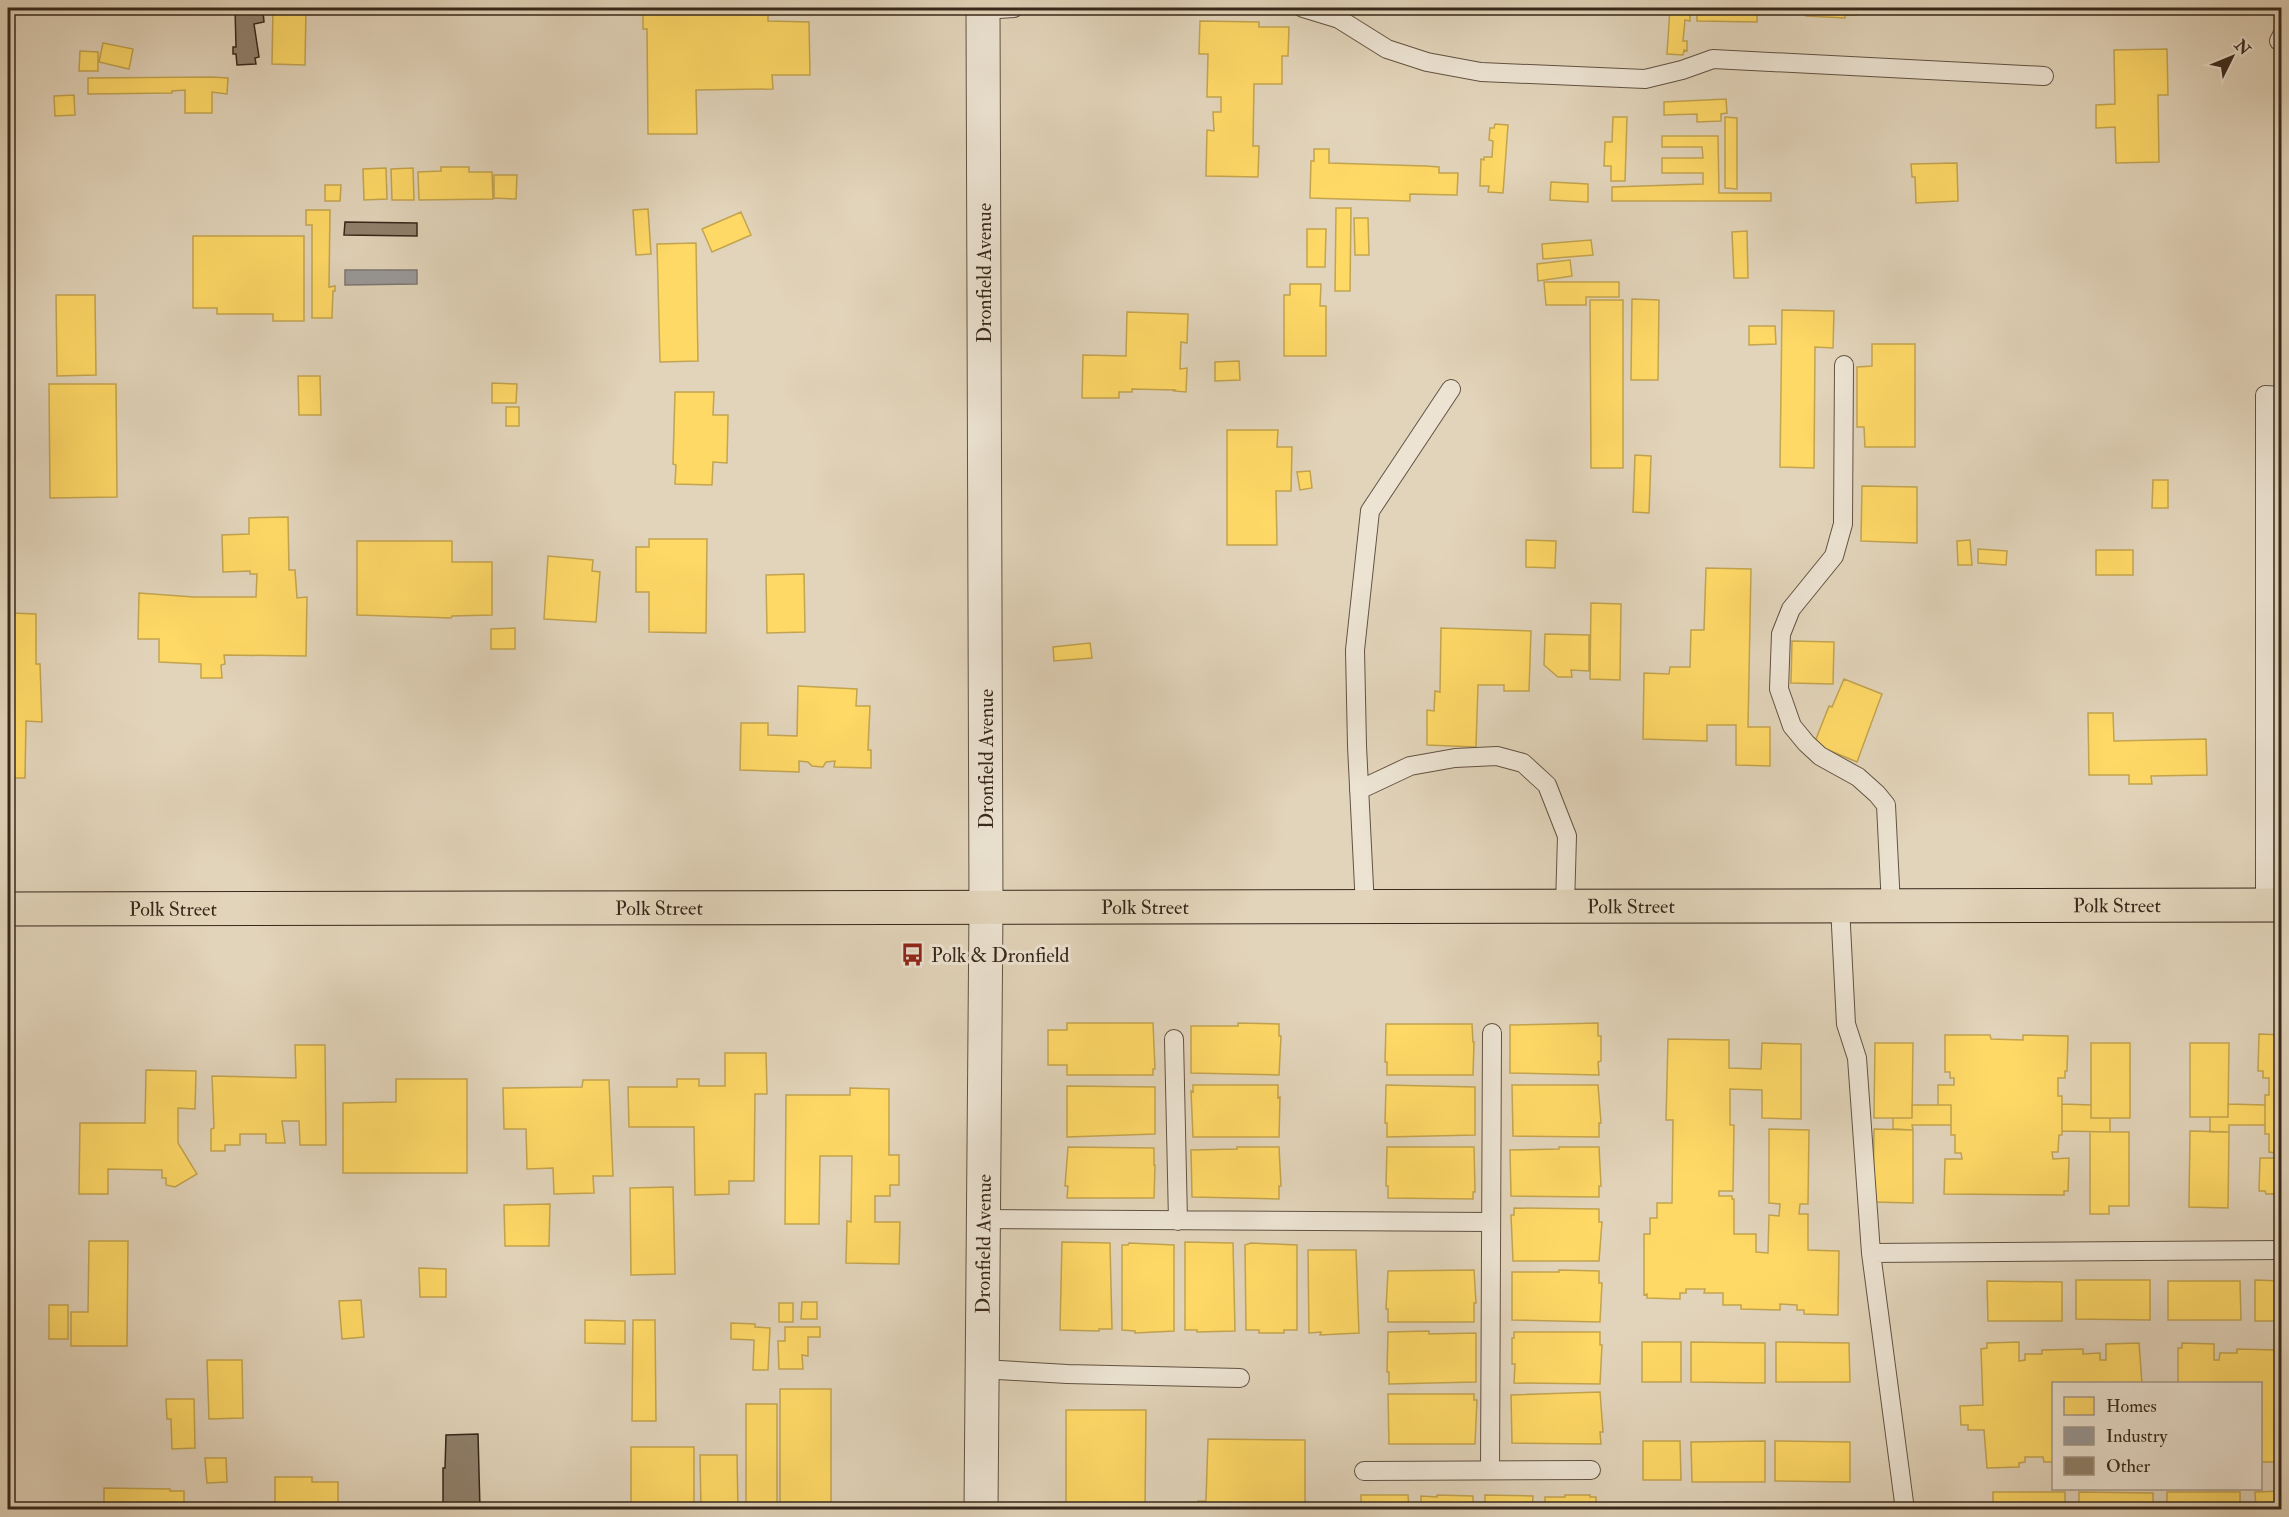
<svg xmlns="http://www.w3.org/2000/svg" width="2289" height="1517" font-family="'IM FELL Double Pica',serif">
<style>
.homes{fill:#ffd966;stroke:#c3a44f;stroke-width:1.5}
.industry{fill:#999;stroke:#7c7773;stroke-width:1.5}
.building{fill:#90816d;stroke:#37281a;stroke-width:1.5}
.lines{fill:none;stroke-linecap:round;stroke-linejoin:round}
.lane-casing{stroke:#625342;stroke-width:20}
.street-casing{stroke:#625342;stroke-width:35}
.primary-casing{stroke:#37281a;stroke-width:35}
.lane{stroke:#ece3d2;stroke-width:18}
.street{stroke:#ece3d2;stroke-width:33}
.primary{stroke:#e2d4ba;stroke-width:33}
.labels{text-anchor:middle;stroke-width:6;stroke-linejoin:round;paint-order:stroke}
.street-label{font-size:20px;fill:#37281a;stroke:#ece3d2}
.poi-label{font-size:20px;fill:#37281a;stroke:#ece3d2;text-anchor:start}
</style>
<rect width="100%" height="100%" fill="#e2d4ba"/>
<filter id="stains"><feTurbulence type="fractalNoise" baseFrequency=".00333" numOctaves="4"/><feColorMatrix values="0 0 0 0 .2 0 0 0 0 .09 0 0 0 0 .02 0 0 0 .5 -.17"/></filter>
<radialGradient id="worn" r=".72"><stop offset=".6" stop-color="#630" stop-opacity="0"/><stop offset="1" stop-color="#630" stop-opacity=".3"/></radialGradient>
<path class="homes" d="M273,8H306L305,65L272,64Z
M643,8H768V21L809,22L810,75H772L773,89L696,90L697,134H648L647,29H643Z
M1561,8H1612V14L1562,15Z
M1670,8H1690V21L1685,20L1683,41H1687V51L1684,50L1683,55L1667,54Z
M1697,8H1757V22L1697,21Z
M1806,8H1857V15H1845V18L1806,16Z
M1200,21L1259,22V27H1289L1288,56H1282V84H1254L1253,146H1259L1258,177L1206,176L1207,130L1214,131L1213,112H1221V97H1207L1208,54H1199Z
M103,43L133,49L129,69L99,62Z
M2167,49L2168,95H2158L2159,162L2116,163L2115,127L2096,128V105L2115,104L2114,50Z
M80,51L98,52V71H79Z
M212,77L228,78L227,94L212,92V113H185V90L172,91V93L88,94V78Z
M74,95L75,115L55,116L54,96Z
M1726,99L1727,113L1721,114V121L1697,122V114L1664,115V102Z
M1613,117H1627L1625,181H1611V166H1604L1605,142H1612Z
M1725,117L1737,118V189L1725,188Z
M1495,124L1508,125L1503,193L1488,192L1489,186H1480L1481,159L1484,160V157H1492L1493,141L1489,140L1490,128H1494Z
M1662,136H1718L1719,193H1771V201H1612V187L1703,184V173H1662V158H1703L1702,147H1662Z
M1314,149H1329V163L1426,166L1439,167V173H1458L1457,195L1410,194V201L1310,198L1311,161H1314Z
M1957,163L1958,201L1916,203L1915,177H1912L1911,164Z
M441,167H469V172H492L493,199L419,200L418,172L441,171Z
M386,168L387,199L364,200L363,169Z
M413,168L414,200H392L391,169Z
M494,175H517L516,199L494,198Z
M1551,182L1588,184V202L1550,200Z
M325,185H341L340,201H325Z
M1336,208H1351L1350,291H1335Z
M648,209L651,254L636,255L633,210Z
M306,210H330L329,287L335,286V291H333L332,318H312V225H306Z
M741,212L751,235L712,252L702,229Z
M1354,218H1368L1369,255H1355Z
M1307,229H1326L1325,267H1307Z
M1747,231L1748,278H1734L1732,232Z
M193,236H304V321H273V314H217V308H193Z
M1591,240L1593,255L1543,259L1542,244Z
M696,243L698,361L660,362L657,244Z
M1570,260L1572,276L1538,281L1537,264Z
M1544,282H1619V297H1586V305H1546Z
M1290,284H1321L1320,306H1326V356H1284V295H1290Z
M56,295H95L96,375L57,376Z
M1632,299L1659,300L1658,380H1631Z
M1590,300H1623V468H1591Z
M1782,310L1834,311L1833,348L1815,347L1814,468L1780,467Z
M1127,312L1188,314L1187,343L1181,342L1180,369L1187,368L1186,392L1174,391L1175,390L1132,389V392H1119V398H1082L1083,355L1126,356Z
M1749,326H1775L1776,344L1749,345Z
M1872,344H1915V447H1865L1864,427H1857V367L1872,366Z
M1239,361L1240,380L1215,381V362Z
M298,376H320L321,415H299Z
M492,383L517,384L516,403H492Z
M49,384H116L117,497L50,498Z
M675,392H714L713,415H728L727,463L713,462L712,485L675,484L676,465L673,464Z
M506,407H519V426H506Z
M1227,430H1278L1277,447H1292L1291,491H1276L1277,545H1227Z
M1635,455L1651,456L1649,513L1633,512Z
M1310,471L1312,488L1300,490L1297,472Z
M2153,480H2168V508H2152Z
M1862,486L1917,487V543L1861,541Z
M288,517L289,570H295L297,598L307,597L306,656L224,655L225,664L221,665L222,678H201V664L159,662V639H138L139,593L194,597H256L257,574H250V571L223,572L222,535L249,534V518Z
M649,539H707L706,633L649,632V592H636V547H649Z
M1526,540L1556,541L1555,568L1526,567Z
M1970,540L1972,565H1958L1957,541Z
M357,541H452V562H492V615L452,616L451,618L357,615Z
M1978,549L2007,551L2006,565L1978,563Z
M2096,550H2133V575H2096Z
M548,556L593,560L592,571L600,572L596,622L544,619Z
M1706,568L1751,569L1748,727H1770V766L1736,765V725H1707V741L1643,739L1644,673L1669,674L1670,667H1690L1691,630H1704Z
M804,574L805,632L767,633L766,575Z
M1591,603L1621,604L1620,680L1590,679Z
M11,613L36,614V664H40L42,722L26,721L25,778H8V661H12Z
M515,628V649H491V629Z
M1441,628L1531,631L1529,691H1504V685H1478L1476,747L1427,745V710L1434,711L1435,691L1440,692Z
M1545,634L1589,635V671L1571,670L1572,677H1558L1544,665Z
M1792,641L1834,642L1833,684L1791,683Z
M1090,643L1092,658L1054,661L1053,647Z
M1844,679L1882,694L1857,762L1814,744L1829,706L1832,707Z
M798,686L857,689L856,706H870L868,750H871V768L834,767L835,761L826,762L823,767L812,766L808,762L799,761V772L740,770L741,723H768V735L797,736Z
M2088,713H2113L2114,741L2206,739L2207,775L2151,776L2152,784H2129V775H2089Z
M1067,1023H1153L1155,1069H1153V1075H1067V1065H1048V1030H1067Z
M1238,1023L1279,1024V1036H1281L1279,1075L1191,1073V1026H1238Z
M1598,1023V1036H1601V1061L1598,1062L1599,1075L1510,1073V1025Z
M1386,1024H1472L1473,1042H1474L1473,1075H1387V1062H1385Z
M2259,1034L2282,1035V1194H2266L2265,1191H2259L2260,1158H2276V1153L2269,1152V1134H2265V1095H2269V1078H2263V1071H2258Z
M1945,1035H1990L1991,1039L2023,1040V1035L2068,1036L2067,1071H2065V1078H2058V1096H2062V1135H2059L2058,1152H2052L2053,1159L2069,1158L2068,1191H2064V1195L1944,1194L1945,1159H1962L1961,1153H1955V1135H1951V1105H1938V1085H1954V1078H1950V1072H1945Z
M1668,1039L1729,1040V1068L1761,1069L1762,1043L1801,1044V1119L1762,1118V1090L1730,1089V1125H1734L1733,1191H1719V1196H1732V1199H1734V1234H1756V1252L1768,1253L1769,1215L1779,1216L1780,1204L1769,1203V1129L1809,1130L1808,1204H1800L1799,1214H1808V1250L1839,1251L1838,1315L1804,1314V1310H1797V1305L1780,1304V1310L1741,1309V1305H1723V1293H1704L1705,1289H1686V1293H1680V1299L1647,1298V1294L1644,1295V1234H1650V1218H1657V1203H1672L1673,1120H1666Z
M1875,1043H1913L1912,1118H1874Z
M2091,1043H2130V1118H2091Z
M2190,1043H2229L2228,1117H2190Z
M295,1045H325L326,1145H300L299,1121H282L285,1143H266V1134H240V1145H225V1151H211V1129L214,1128L212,1076L296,1078Z
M725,1053H766L767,1094H755L754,1181H729V1194L695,1195L694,1127H629L628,1087H677V1079H699V1086H725Z
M146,1070L196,1071L195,1109L178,1108V1143L197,1174L175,1187L166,1185V1178H162V1170L108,1169V1194H79L80,1123H145Z
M396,1079H467V1173H343V1103L396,1102Z
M583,1080H609L613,1176H593L594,1193L554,1194L553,1168L527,1169L526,1129H504L503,1088L582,1087Z
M1193,1085H1278V1098L1280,1097L1279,1137H1193L1191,1091L1193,1092Z
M1386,1085L1475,1087V1135L1387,1137V1123H1385Z
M1512,1085H1598L1601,1123H1599V1137L1513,1136Z
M1067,1086L1155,1087V1134L1067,1137Z
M850,1088L889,1089V1155H899V1185H890V1196H875V1222H900L899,1264L846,1263L847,1221L851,1222L852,1156H820L819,1224H785L786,1095H850Z
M2062,1104L2091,1105V1118H2110V1132L2062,1131Z
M2228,1104L2265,1105V1125H2229V1132H2210V1117H2228Z
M1912,1105H1951V1125H1912L1913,1130L1893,1129V1118H1912Z
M1874,1129L1913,1130V1203L1873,1202Z
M2190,1131L2229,1132L2228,1208L2189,1207Z
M2090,1132H2129V1206H2109V1214H2090Z
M1068,1147L1154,1148V1165H1155L1154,1198H1067L1068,1186H1065Z
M1237,1147H1279L1281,1186H1279V1199L1192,1197L1191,1150L1237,1149Z
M1387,1147H1474L1475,1192H1473V1199L1388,1198V1186H1386Z
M1559,1147H1599L1601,1186H1599V1197L1511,1196L1510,1150L1559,1149Z
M673,1187L675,1274L631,1275L630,1188Z
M550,1204L549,1246H505L504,1205Z
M1514,1208L1599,1209V1222H1602L1599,1261H1513L1511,1215H1514Z
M89,1241H128L127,1346H71V1312H88Z
M1062,1242L1110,1243L1112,1329H1099V1331L1060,1330Z
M1185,1242L1233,1243L1235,1331L1197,1332V1330H1185Z
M1129,1243L1174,1245V1331L1135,1333V1331L1122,1330V1245H1128Z
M1251,1243L1297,1245V1330H1284V1333H1259V1330H1246L1245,1245Z
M1308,1250H1356L1359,1333L1320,1335L1321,1332L1309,1333Z
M419,1268L446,1269V1297H420Z
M1474,1270L1476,1303H1474V1322H1388V1309H1386L1388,1271Z
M1559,1270L1599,1271V1283H1602L1600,1322L1512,1320V1272H1559Z
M2076,1280H2150V1320L2076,1319Z
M2255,1280L2282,1281V1321H2255Z
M1987,1281L2062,1282V1321H1988Z
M2168,1281H2240L2241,1320H2168Z
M361,1300L364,1337L342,1339L339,1301Z
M802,1302H817V1319H801Z
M779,1303H793V1322H779Z
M49,1305H68V1339H49Z
M585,1320L625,1321V1344L585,1343Z
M633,1320H655L656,1421H632Z
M731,1323L755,1324V1327L770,1328L768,1370H753L754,1340L731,1339Z
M785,1327H820V1337H808V1356L802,1355L803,1369H779L778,1341H785Z
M1429,1331V1334L1476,1333V1382L1389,1384V1372H1387L1388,1332Z
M1514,1332H1600V1345H1602L1600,1384L1514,1383L1515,1364H1512V1338H1514Z
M1642,1342H1681V1382H1642Z
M1691,1342L1765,1343V1383L1691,1382Z
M1776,1342L1849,1343L1850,1382H1776Z
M2019,1342V1361L2025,1360V1354H2042V1350L2083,1349V1354L2100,1353V1360H2106V1344L2139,1343L2142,1384H2054V1462H2044L2043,1457H2025V1462L2019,1463V1467L1987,1468L1984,1430H1968V1425H1961L1960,1406L1983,1405L1981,1349L1987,1348V1343Z
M2182,1343L2214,1344V1360H2219L2220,1353H2237V1349L2276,1350V1353H2282V1457H2276L2275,1462H2260V1384H2178V1348H2182Z
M207,1360H242L243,1418L209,1419Z
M780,1389H831V1510H780Z
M1600,1392L1603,1432H1600L1601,1444L1512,1443L1511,1395Z
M1388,1394H1474V1400H1477L1475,1444H1389Z
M166,1399H194L195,1448L172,1449L171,1419H167Z
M746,1404H777V1510H746Z
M1066,1410H1146L1145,1510H1066Z
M1208,1439L1305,1440V1510H1198V1501H1206Z
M1643,1441H1680L1681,1480H1643Z
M1765,1441V1482H1692L1691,1442Z
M1775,1441L1850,1442V1482L1775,1481Z
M631,1447H694V1510H631Z
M700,1455H737L738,1510H701Z
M205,1458H226L227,1482L207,1483Z
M275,1477H312V1482H338V1510H275Z
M104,1488L170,1489V1491H184V1510H104Z
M2282,1491V1510H2256L2255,1492Z
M1993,1492H2065V1510H1993Z
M2079,1492L2153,1493V1510H2079Z
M2167,1492H2240V1510H2167Z
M1361,1495H1408L1409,1510H1361Z
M1437,1495L1473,1496V1510H1421V1496L1437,1497Z
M1485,1495L1533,1496L1532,1510H1485Z
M1565,1495H1590V1497H1596V1510H1545V1497H1565Z
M1724,1502L1756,1503L1755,1510H1689V1503H1720V1506H1724Z
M1807,1502H1839L1841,1510H1807Z
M1645,1503H1676V1510H1643Z
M1761,1503H1795V1510H1761Z"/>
<path class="industry" d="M345,270H417V284L345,285Z"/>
<path class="building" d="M235,8H257V11H263L264,22L254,24L259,57L255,58L256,64L237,65L236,54H233V47H236Z
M345,222L417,223V236L344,235Z
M478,1434L480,1510H448V1505L443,1506V1468H445L446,1435Z"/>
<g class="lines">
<defs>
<path id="lane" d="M1303,8L1339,19L1387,49L1427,62L1481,72L1645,79L1682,70L1713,59L2044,76
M983,10L1014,8
M2282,35L2279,41H2282
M1844,365L1843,524L1834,556L1791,609L1781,634L1779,689L1792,726L1806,743L1820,756L1858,777L1877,794L1886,805L1891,906
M1359,790L1410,766L1455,758L1497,756L1523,763L1547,785L1567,836L1565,906
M2265,905V395L2282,396
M1840,906L1846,1024L1857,1058L1871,1253L1905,1510
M1365,907L1357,746L1355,650L1370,511L1451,389
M1174,1039L1178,1221
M984,1219L1491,1222
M1871,1253L2282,1250
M982,1369L1067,1374L1240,1378
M1490,1470L1492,1033
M1364,1471L1591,1470"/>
<g id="street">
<path id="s1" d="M981,1510L986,908L983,8"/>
</g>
<g id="primary">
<path id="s2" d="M8,909L2282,905"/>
</g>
</defs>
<use href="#lane" class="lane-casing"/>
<use href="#street" class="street-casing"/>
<use href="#primary" class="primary-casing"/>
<use href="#lane" class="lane"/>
<use href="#street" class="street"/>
<use href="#primary" class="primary"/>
</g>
<defs>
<symbol id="bus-bare" viewBox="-9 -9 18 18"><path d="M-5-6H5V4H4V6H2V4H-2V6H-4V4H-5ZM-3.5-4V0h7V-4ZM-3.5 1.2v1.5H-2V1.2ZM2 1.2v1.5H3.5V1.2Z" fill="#8f2418" stroke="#ece3d2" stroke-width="2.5" paint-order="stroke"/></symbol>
</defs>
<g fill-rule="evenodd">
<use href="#bus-bare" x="896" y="938" width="33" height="33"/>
</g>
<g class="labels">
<g class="street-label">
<text transform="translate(984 273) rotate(-90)" y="7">Dronfield Avenue</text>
<text transform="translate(986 759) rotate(-90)" y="7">Dronfield Avenue</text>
<text dy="7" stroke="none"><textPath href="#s2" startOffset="2109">Polk Street</textPath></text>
<text dy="7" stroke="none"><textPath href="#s2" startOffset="1623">Polk Street</textPath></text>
<text dy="7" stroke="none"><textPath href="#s2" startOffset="165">Polk Street</textPath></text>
<text dy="7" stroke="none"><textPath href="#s2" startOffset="651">Polk Street</textPath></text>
<text dy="7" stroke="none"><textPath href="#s2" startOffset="1137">Polk Street</textPath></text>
<text dy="7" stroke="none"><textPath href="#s1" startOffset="266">Dronfield Avenue</textPath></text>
</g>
<g class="poi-label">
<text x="931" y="962">Polk &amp; Dronfield</text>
</g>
</g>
<rect width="2289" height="1517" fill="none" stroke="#e2d4ba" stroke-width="30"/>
<rect x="9" y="9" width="2271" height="1499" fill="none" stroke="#37281a" stroke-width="3"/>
<rect x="15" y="15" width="2259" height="1487" fill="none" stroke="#37281a" stroke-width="1.5"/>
<rect x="2052" y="1382" width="210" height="108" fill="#ece3d2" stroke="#a49888" stroke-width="1.5"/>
<rect x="2064" y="1397" width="30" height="18" fill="#ffd966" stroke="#a49888" stroke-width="1.5"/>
<text x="2106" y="1412" font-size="18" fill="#37281a">Homes</text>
<rect x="2064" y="1427" width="30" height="18" fill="#999999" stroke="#a49888" stroke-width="1.5"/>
<text x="2106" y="1442" font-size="18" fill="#37281a">Industry</text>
<rect x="2064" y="1457" width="30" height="18" fill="#90816d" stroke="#a49888" stroke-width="1.5"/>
<text x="2106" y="1472" font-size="18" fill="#37281a">Other</text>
<g transform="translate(2232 57) rotate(47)" stroke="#ece3d2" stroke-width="4.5" paint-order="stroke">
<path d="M0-4.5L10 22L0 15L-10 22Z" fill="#37281a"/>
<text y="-9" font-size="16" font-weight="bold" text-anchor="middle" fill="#37281a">N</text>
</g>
<rect width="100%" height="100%" filter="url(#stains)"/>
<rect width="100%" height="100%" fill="url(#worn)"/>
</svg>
